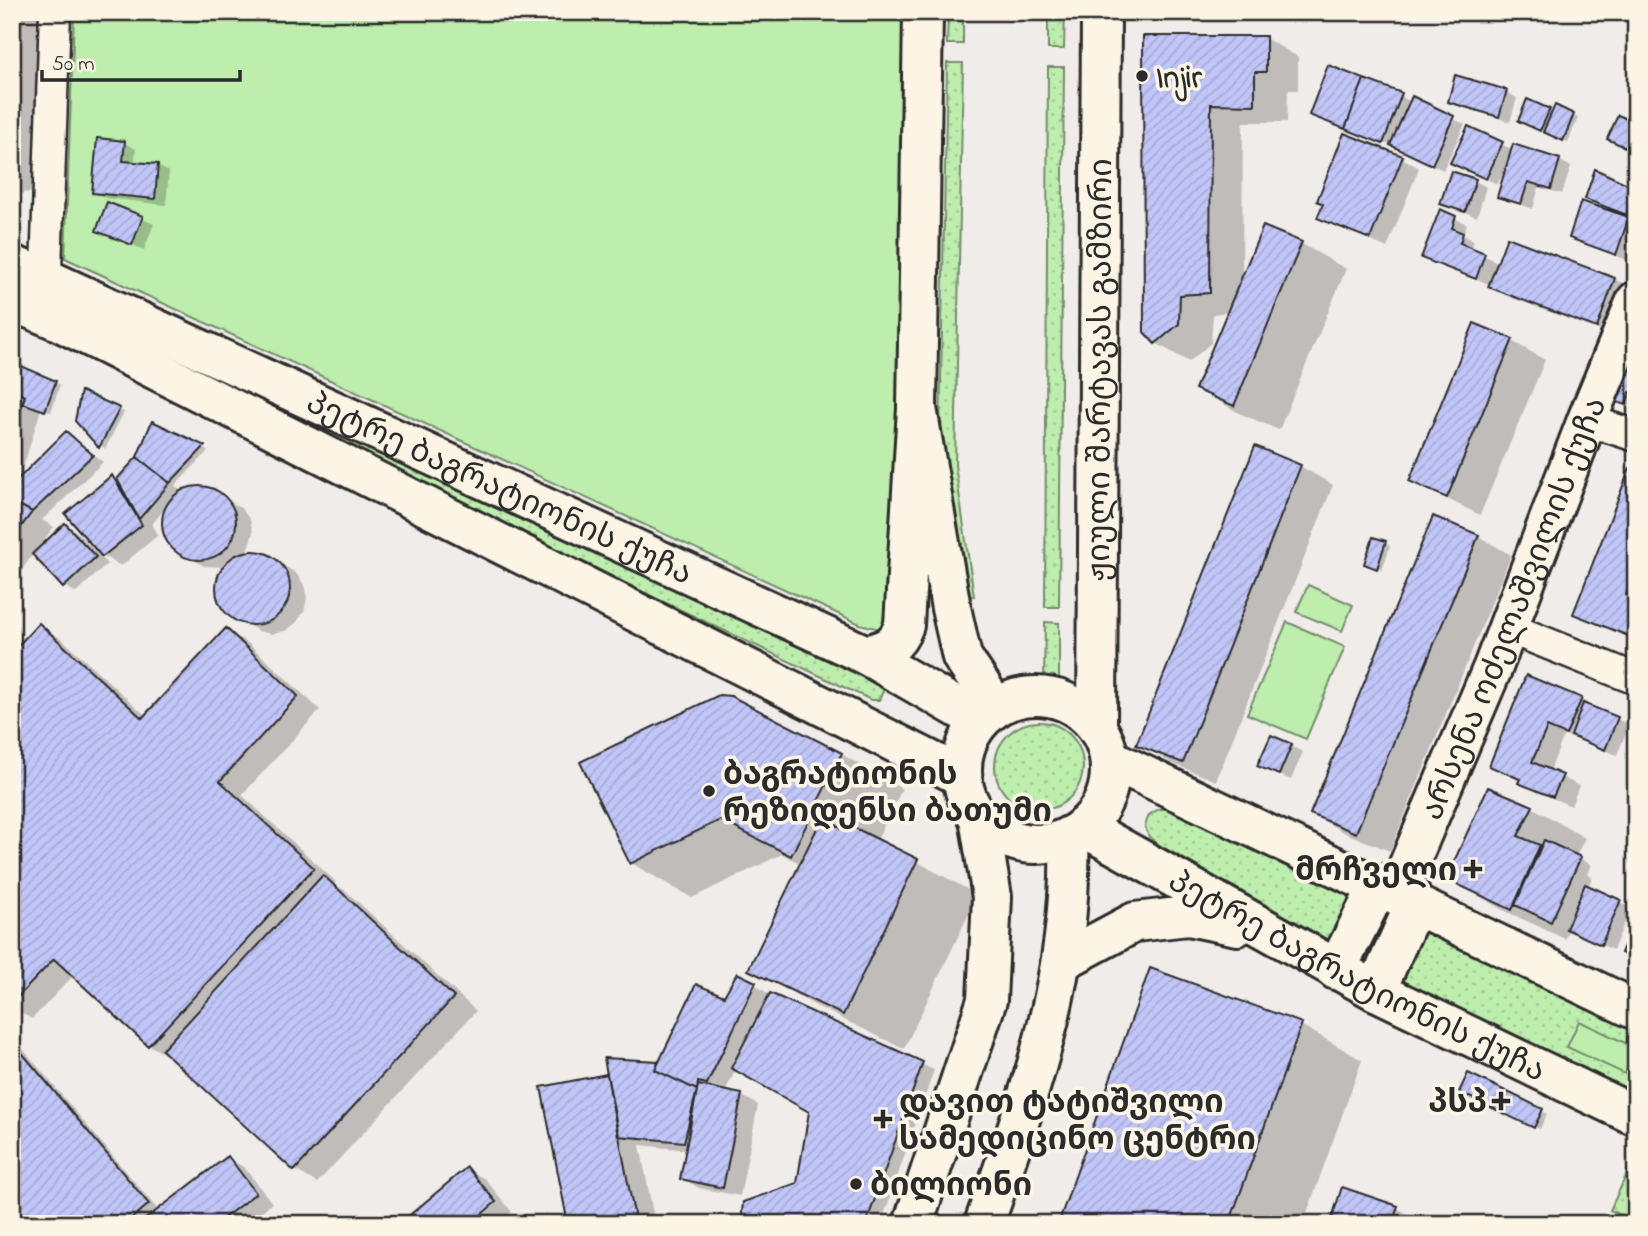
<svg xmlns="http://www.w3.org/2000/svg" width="1648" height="1236" font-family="'Indie Flower','Noto Sans Georgian',sans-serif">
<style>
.grass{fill:url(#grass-dots);stroke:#748c6c;stroke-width:2}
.green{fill:#bdeead;stroke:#748c6c;stroke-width:2}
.shadow{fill:#0003}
.building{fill:url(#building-hatch);stroke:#2b2b2b;stroke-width:2}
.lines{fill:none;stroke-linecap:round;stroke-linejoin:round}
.street-casing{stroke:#2b2b2b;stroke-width:35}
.secondary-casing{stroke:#2b2b2b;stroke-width:44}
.primary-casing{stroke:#2b2b2b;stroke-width:44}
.street{stroke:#fcf5e5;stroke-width:30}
.secondary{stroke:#fcf5e5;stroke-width:38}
.primary{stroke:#fcf5e5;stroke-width:38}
.poi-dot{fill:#2b2b2b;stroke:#fcf5e5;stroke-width:2.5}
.labels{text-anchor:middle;stroke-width:7;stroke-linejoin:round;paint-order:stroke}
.poi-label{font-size:32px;font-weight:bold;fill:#2b2b2b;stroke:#fcf5e5;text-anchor:start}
.street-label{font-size:32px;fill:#2b2b2b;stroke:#fcf5e5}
</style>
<defs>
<pattern id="grass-dots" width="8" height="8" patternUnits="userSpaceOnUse" patternTransform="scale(1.75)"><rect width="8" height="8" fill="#bdeead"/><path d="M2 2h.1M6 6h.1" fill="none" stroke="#a3cc95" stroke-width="1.8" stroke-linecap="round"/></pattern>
<pattern id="building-hatch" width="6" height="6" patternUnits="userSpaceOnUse" patternTransform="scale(1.75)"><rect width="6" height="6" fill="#c1c6f8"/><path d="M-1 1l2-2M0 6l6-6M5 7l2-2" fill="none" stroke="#a6aad5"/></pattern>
</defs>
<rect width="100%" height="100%" fill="#f0ece9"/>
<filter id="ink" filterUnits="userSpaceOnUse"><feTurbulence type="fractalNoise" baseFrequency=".0143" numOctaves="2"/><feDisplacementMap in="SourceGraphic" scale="14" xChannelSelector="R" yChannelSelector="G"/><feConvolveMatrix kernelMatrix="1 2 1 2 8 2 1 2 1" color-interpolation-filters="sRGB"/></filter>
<g filter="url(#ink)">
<path class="grass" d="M948,12H963V44H947Z
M1048,12H1065L1064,49H1048Z
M947,63H963L955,465L974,596L964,597L940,433Z
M1048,67H1064L1059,607H1045Z
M84,317L879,684L884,689L879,700H871L81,326Z
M1045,622L1059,623V688L1044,683Z
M995 766a44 44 0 1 1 88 0a44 44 0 1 1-88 0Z
M1159,809H1167L1352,895L1332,942L1161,846L1149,837L1145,826L1149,815Z
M1424,929L1636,1030V1095L1402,983L1400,975Z
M1634,1159L1636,1201L1628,1219L1610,1210Z"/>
<path class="green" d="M74,12H907L893,620L879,629L860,624L65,258Z
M1308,585L1353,605L1342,631L1296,612Z
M1287,622L1345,647L1306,739L1247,714Z
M1579,1021L1636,1048L1625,1074L1567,1047Z"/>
<path class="shadow" d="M12,12H43L57,194L12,192Z
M1145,38H1265L1298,57V90H1288L1287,122H1243L1242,279L1264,228L1302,244L1346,269L1279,430L1241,414L1197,389L1229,312L1213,314L1211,343L1189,362L1156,343L1146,332Z
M1329,67L1465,124L1443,170L1395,147L1311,115Z
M1506,92L1517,98L1510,122L1450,101Z
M1556,108L1578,118L1568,142L1525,123L1549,110L1553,113Z
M1469,128L1513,150L1559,160L1571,167L1562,194L1539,187L1533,209L1499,196L1507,169L1497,184L1464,168Z
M124,143L136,149L134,164L158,166L169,172L166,205L105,198L94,192Z
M1402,158L1419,168L1387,248L1319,217Z
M1475,181L1486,187L1477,217L1442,203Z
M1636,190V219L1626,218L1636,223V236L1627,260L1571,238L1608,212L1609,209L1588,198Z
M108,204L154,224L144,250L98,230Z
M1441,212L1467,224L1463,235L1474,241L1471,249L1499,263L1508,239L1615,279L1632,289L1614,336L1507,296L1491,285L1424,257Z
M1475,325L1512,341L1545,360L1480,515L1411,481Z
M1636,355V409L1617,400Z
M12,364L60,385L51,412L41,409L19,481L66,433L103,462L42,520L54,527L37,549L65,525L77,532L107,564L76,593L65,586L34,553L12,583Z
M83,393L124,412L105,449L77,420Z
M153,423L208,451L175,486L182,492L199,488L212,490L242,509L250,520L253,533L246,554L266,555L296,573L304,585L307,598L304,612L296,623L285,631L272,634L258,631L228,613L220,601L218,588L225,567L204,566L174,548L166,536L164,523L167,506L152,524L158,535L121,566L103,556L68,515L112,477L118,481L139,458Z
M1300,466L1333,485L1216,781L1171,763L1139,744Z
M1636,472V640L1575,613Z
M1478,536L1511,555L1390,851L1345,833L1312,814Z
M1385,543L1390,546L1382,570L1372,567Z
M39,625L62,639L146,716L226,630L249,644L320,710L242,795L336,882L334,884L346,891L476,1011L317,1183L295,1170L171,1058L149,1045L74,975L32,1019L12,1008V655Z
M730,698L841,754L902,789L877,840L978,895L904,1049L812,1004L751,969L801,864L782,854L692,898L631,863Z
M1581,700L1629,725L1617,755L1564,735L1550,771L1579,786L1571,806L1538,792L1491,765Z
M1271,737L1303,752L1291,780L1270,771Z
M1532,807L1585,838L1576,856L1591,865L1587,874L1592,877L1588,887L1631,908L1613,950L1569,929L1565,939L1501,909L1448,878Z
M755,984L771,996L934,1070L881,1224H743L799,1185L811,1111L736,1069L725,1092L741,1095L758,1105L740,1196L699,1188L682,1178L687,1150L640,1145L655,1224H570L609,1077L606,1060L660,1063L725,998Z
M1301,1025L1362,1060L1303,1224H1060Z
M12,1036L159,1211L228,1158L245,1168L272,1203L246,1224H16L12,1217Z
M1466,1094L1542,1111L1547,1114L1540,1129Z
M467,1169L485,1179L512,1212L498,1224H402Z
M1397,1208L1424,1224H1332Z"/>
<path class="building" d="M12,12H17L13,169H12Z
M1143,36H1266V72H1255V105L1211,104L1210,293L1180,295L1179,324L1155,344L1144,332Z
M1328,65L1364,79L1345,129L1309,115Z
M1455,75L1507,90L1499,117L1448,102Z
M1364,79L1402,93L1383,144L1345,129Z
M1412,96L1454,116L1432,165L1390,145Z
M1527,99L1550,109L1540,131L1518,121Z
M1555,105L1574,114L1563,141L1543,132Z
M1618,115L1636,123V152L1607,139Z
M1468,126L1503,142L1486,179L1450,163Z
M1344,133L1403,156L1370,239L1317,218L1323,204L1317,201Z
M97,138L125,141L123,161L158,164L155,199L92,193Z
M1513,144L1560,159L1551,189L1528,182L1521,204L1497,197Z
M1595,169L1636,188V196L1627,215L1585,199Z
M1451,171L1476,179L1465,212L1440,204Z
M1581,201L1629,217L1616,255L1569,238Z
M107,202L143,216L132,245L96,231Z
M1440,209L1456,216L1452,228L1463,233L1460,243L1485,253L1476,279L1421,258Z
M1263,226L1302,242L1234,406L1195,389Z
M1507,237L1615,278L1597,328L1488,287Z
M1474,323L1513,339L1447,498L1409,481Z
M1630,351L1636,353V394L1630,392L1626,405L1614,401Z
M12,362L56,381L45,411L22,403L25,396L12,390Z
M12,390L25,396L12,435Z
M81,391L120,408L99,448L75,421Z
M152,421L205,446L170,483L137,457Z
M66,431L93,455L32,512L12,501V485Z
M1255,446L1301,465L1183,763L1136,745Z
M137,457L170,483L139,519L117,479Z
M1630,468L1636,470V570L1626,595L1636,599V639L1573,614Z
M112,475L142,525L102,557L65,514Z
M162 523a37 37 0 1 1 74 0a37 37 0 1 1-74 0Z
M12,501L32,512L12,539Z
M1433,516L1479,535L1356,833L1310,814Z
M65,523L96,557L63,588L32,554Z
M1373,537L1386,541L1377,569L1364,564Z
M216 588a37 37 0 1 1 74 0a37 37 0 1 1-74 0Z
M39,623L142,718L226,628L298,696L220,781L314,868L148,1046L54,959L12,1003V652Z
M1526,675L1582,698L1566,735L1547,727L1532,762L1563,775L1553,797L1518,783L1520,779L1489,766Z
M719,695L731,696L842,753L791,856L720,820L630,864L580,762Z
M1583,703L1618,717L1605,750L1571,736Z
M1271,735L1292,744L1279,775L1257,766Z
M1488,787L1533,806L1518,836L1540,845L1512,910L1446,879Z
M822,818L845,830L847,824L918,859L843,1015L748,970Z
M1544,840L1581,857L1551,922L1515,905Z
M323,875L454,997L294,1171L162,1050Z
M1585,884L1621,900L1601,945L1566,929Z
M1634,922L1636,923V960L1621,953Z
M1150,968L1302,1023L1229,1224H1058Z
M737,973L756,982L707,1084L698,1082L697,1090L655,1070L696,984L724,996Z
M770,993L923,1062L866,1224H741L743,1202L797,1183L809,1112L731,1068Z
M12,1041L149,1204L125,1224H14Z
M604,1058L658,1061L655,1070L697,1090L684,1142L618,1136Z
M1468,1073L1543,1109L1534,1128L1459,1092Z
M607,1074L636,1224H568L541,1087Z
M698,1085L742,1094L723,1188L680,1179Z
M228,1156L256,1193L216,1224H139Z
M467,1167L496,1202L470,1224H399Z
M1342,1187L1398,1206L1392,1224H1330Z"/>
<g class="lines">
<defs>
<path id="street" d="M45,299L55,12
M1587,420L1636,436
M1509,628L1636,679"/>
<g id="secondary">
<path d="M923,12L917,408L951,608L962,657L995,706"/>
<path id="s1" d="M1097,727L1101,12"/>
<path id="s2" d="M1336,970L1377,889L1404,876L1493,667L1587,420L1636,301"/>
<path d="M1376,991L1414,906L1404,876"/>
<path d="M913,1224L987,1000L992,897L979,818"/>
<path d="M984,1224C1029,1095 1074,976 1069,836"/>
</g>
<g id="primary">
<path id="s3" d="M12,265L45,278L866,655L979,720"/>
<path d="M12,301L59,321L961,776"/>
<path d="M866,655C887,650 897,645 904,625L917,408"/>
<circle cx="1036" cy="770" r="74"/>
<path d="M1110,759L1636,1010"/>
<path id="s4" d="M1083,827L1376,991L1636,1116"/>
<path d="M1062,961L1135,922L1188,916L1237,926"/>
</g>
</defs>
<use href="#street" class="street-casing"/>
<use href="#secondary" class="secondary-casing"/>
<use href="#primary" class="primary-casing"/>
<use href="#street" class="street"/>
<use href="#secondary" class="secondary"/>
<use href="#primary" class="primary"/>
</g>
</g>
<g class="poi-dot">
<circle cx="1142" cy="76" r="7"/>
<circle cx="709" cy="791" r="7"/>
<path d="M1469.5 858.5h7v7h7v7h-7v7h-7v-7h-7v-7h7z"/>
<path d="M1497.5 1090.5h7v7h7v7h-7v7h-7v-7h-7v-7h7z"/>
<path d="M879.5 1108.5h7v7h7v7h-7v7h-7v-7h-7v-7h7z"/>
<circle cx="856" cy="1184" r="7"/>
</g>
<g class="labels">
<g class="poi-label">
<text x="1156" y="87">Injir</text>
<text x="723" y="784">ბაგრატიონის<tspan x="723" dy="37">რეზიდენსი ბათუმი</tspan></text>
<text x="1457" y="880" text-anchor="end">მრჩველი</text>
<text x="899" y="1112">დავით ტატიშვილი<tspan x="899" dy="37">სამედიცინო ცენტრი</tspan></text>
<text x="1487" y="1112" text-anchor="end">პსპ</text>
<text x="870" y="1195">ბილიონი</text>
</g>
<g class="street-label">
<text dy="11" stroke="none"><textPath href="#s1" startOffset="357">ჟიული შარტავას გამზირი</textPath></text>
<text dy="11" stroke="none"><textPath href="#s3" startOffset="536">პეტრე ბაგრატიონის ქუჩა</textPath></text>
<text dy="11" stroke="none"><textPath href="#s2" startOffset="410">არსენა ოძელაშვილის ქუჩა</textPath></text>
<text dy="11" stroke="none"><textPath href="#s4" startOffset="312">პეტრე ბაგრატიონის ქუჩა</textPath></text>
</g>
</g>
<rect width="1648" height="1236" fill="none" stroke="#fcf5e5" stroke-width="42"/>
<rect x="21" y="21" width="1606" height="1194" fill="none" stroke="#2b2b2b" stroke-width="2.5" filter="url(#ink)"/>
<path d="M42 70v10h198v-10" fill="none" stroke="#2b2b2b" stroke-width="3.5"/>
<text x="52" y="70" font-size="21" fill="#2b2b2b" stroke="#fcf5e5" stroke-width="5" paint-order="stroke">50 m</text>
</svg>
